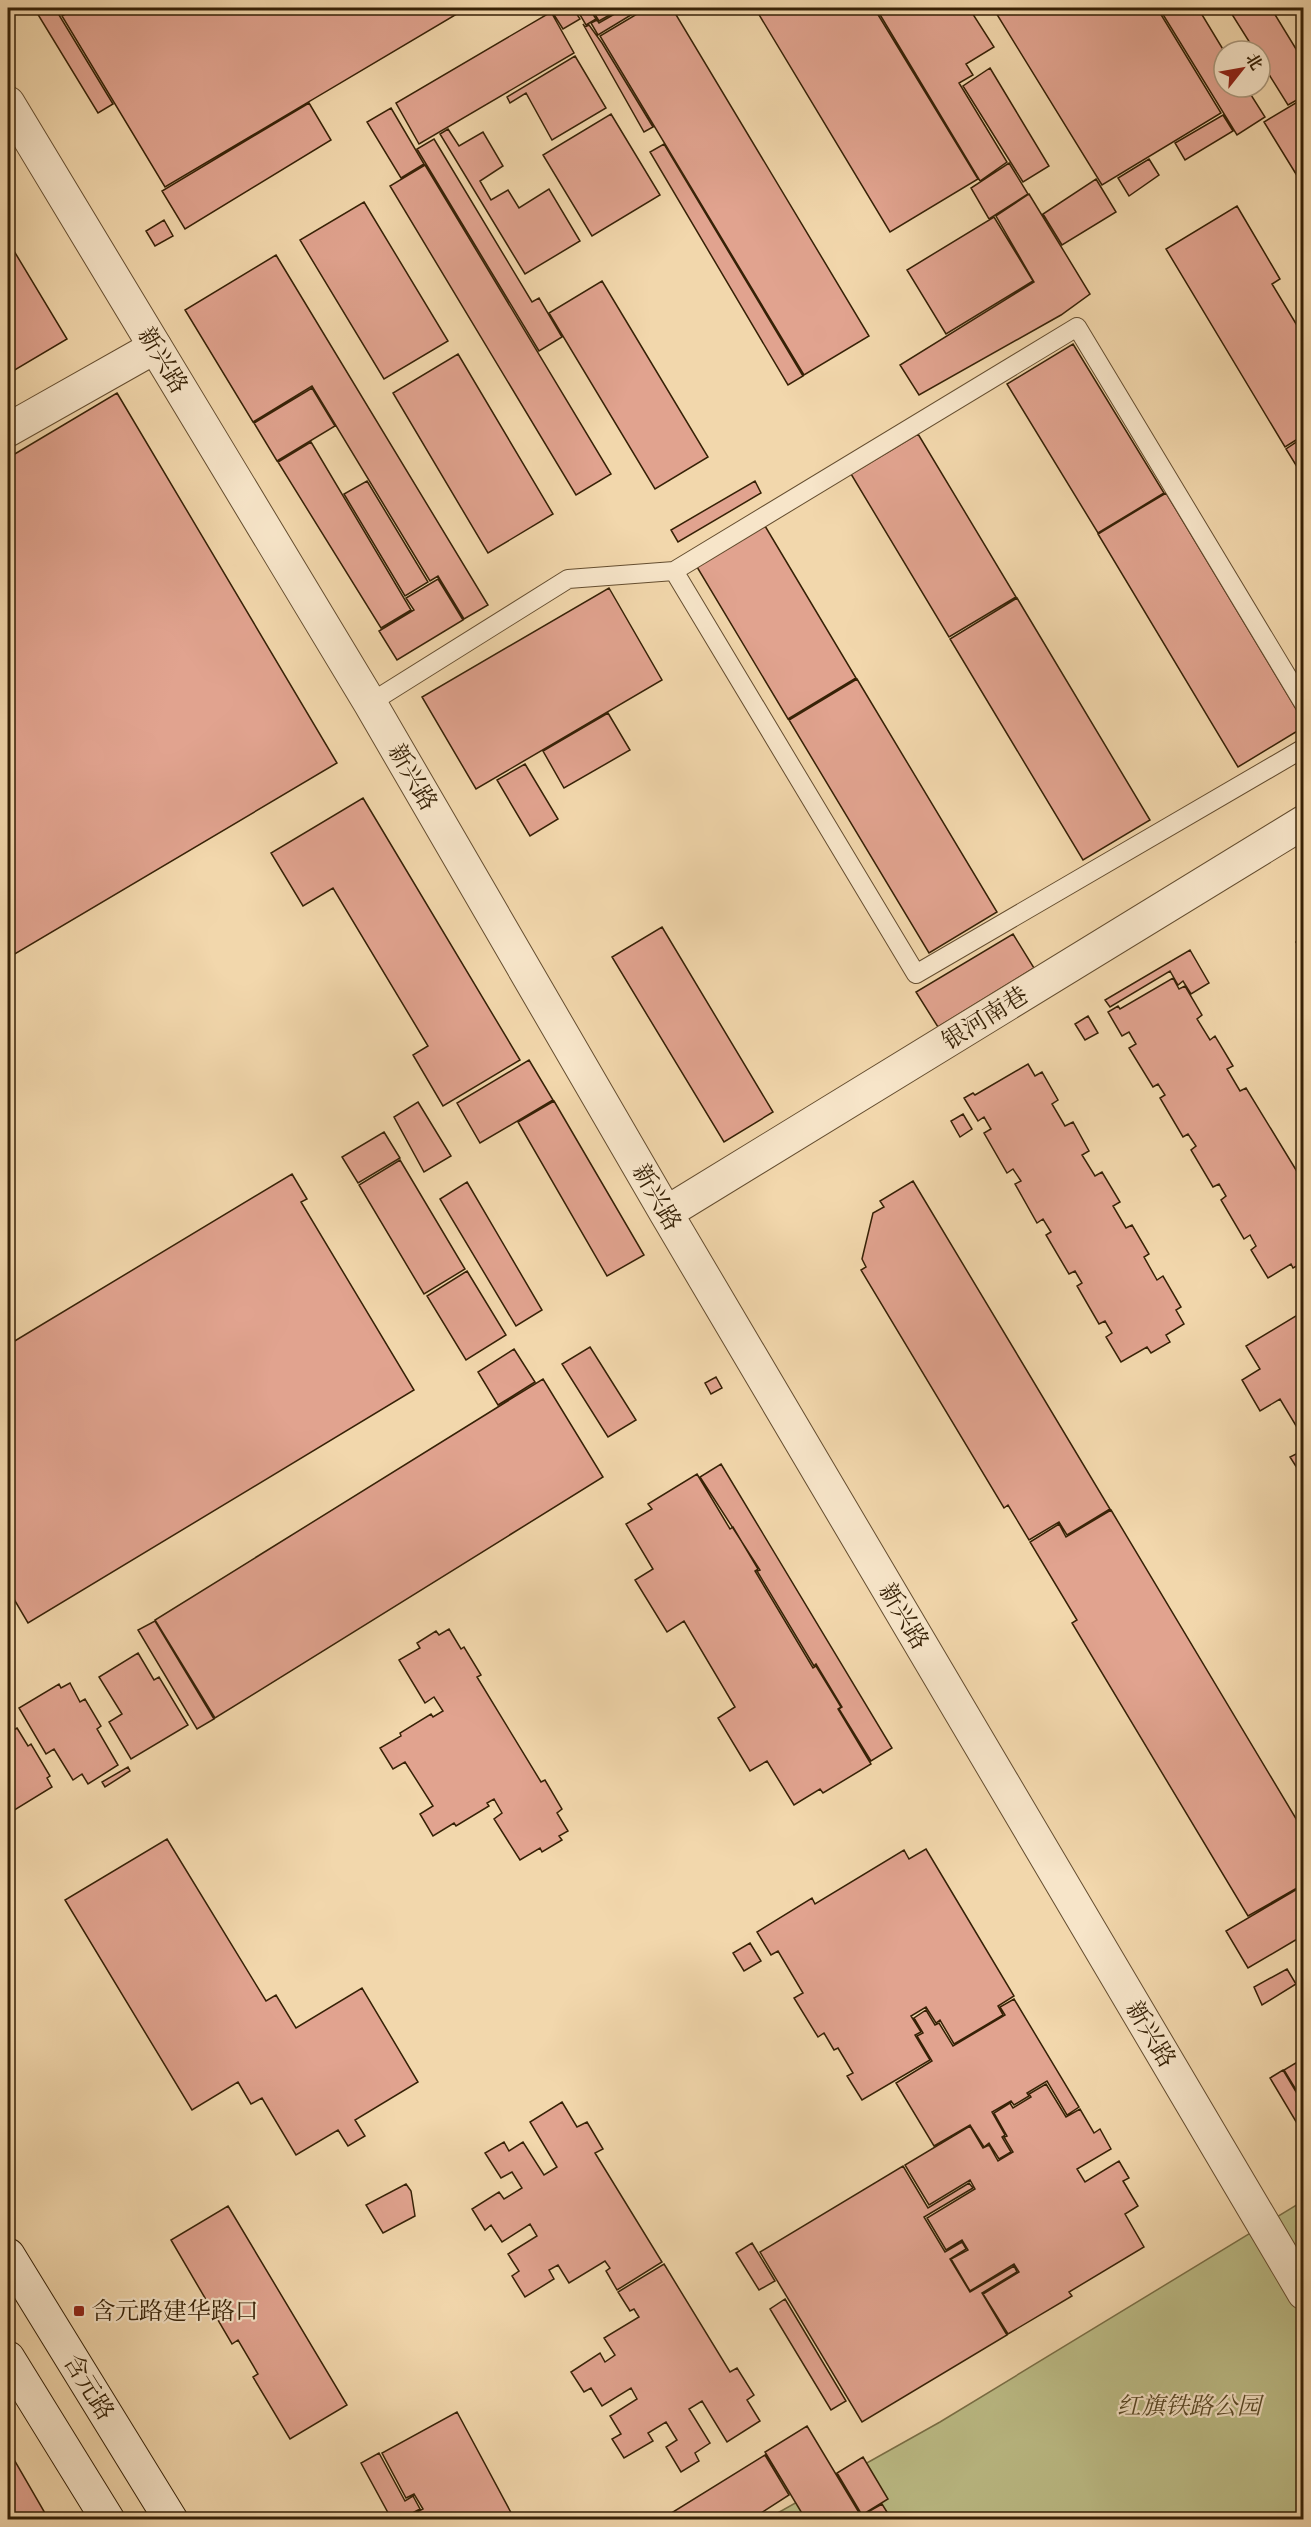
<svg xmlns="http://www.w3.org/2000/svg" width="1311" height="2527" font-family="'IM FELL DW Pica','Noto Serif SC',serif">
<style>
.green{fill:#bdbe88;stroke:#7a7047;stroke-width:1.5}
.building{fill:#e1a38f;stroke:#362106;stroke-width:1.5}
.lines{fill:none;stroke-linecap:round;stroke-linejoin:round}
.service-casing{stroke:#654e30;stroke-width:20}
.minor-casing{stroke:#654e30;stroke-width:35}
.tertiary-casing{stroke:#654e30;stroke-width:35}
.secondary-casing{stroke:#362106;stroke-width:35}
.service{stroke:#f7e5c9;stroke-width:18}
.minor{stroke:#f7e5c9;stroke-width:33}
.tertiary{stroke:#f7e5c9;stroke-width:33}
.secondary{stroke:#f7e5c9;stroke-width:33}
.poi-dot{fill:#8f2418;stroke:#f7e5c9;stroke-width:2}
.labels{text-anchor:middle;stroke-width:4.5;stroke-linejoin:round;paint-order:stroke}
.street-label{font-size:24px;fill:#362106;stroke:#f7e5c9}
.poi-label{font-size:24px;fill:#362106;stroke:#f7e5c9;text-anchor:start}
.park-label{font-size:24px;font-style:italic;fill:#584826;stroke:#f7e5c9}
</style>
<rect width="100%" height="100%" fill="#f2d7ac"/>
<filter id="stains"><feTurbulence type="fractalNoise" baseFrequency=".00333" numOctaves="4"/><feColorMatrix values="0 0 0 0 .2 0 0 0 0 .09 0 0 0 0 .02 0 0 0 .5 -.17"/></filter>
<radialGradient id="worn" r=".72"><stop offset=".6" stop-color="#630" stop-opacity="0"/><stop offset="1" stop-color="#630" stop-opacity=".3"/></radialGradient>
<path class="green" d="M1303,2201V2519L765,2520L940,2422Z"/>
<path class="building" d="M34,8H68L69,9L59,15L113,104L98,113Z
M70,8H467L165,187L62,16L72,10Z
M555,8H573L580,19L563,29L551,10Z
M576,8H589L596,19L586,25Z
M591,8H622L599,21Z
M625,8L631,15L598,35L591,23L597,20L599,23Z
M628,8H644L632,14Z
M647,8H672L869,336L804,375L600,36Z
M755,8H874L978,179L890,232Z
M876,8H969L994,47L966,64L973,75L959,83L1007,162L980,181Z
M993,8H1157L1221,113L1102,185Z
M1159,8H1198L1224,51V87H1246L1265,117L1237,135Z
M1228,8H1271L1304,62V96L1288,105L1260,60V51H1255Z
M551,12L574,53L419,144L396,103Z
M583,24L585,27L589,25L602,43L653,127L644,132Z
M575,56L606,108L552,140L526,93L510,103L507,97Z
M990,68L1049,166L1023,182L963,86Z
M1304,98V187L1264,122Z
M309,103L331,140L185,229L162,191Z
M391,108L424,164L401,178L367,122Z
M611,114L660,195L592,236L543,155Z
M1223,115L1233,131L1185,160L1175,143Z
M448,129L459,146L483,132L503,166L480,181L491,200L508,190L519,208L549,189L580,241L525,274L440,134Z
M434,139L532,302L539,298L562,337L539,351L417,149Z
M664,144L803,376L788,385L650,152Z
M1149,159L1159,175L1129,196L1118,178Z
M1009,163L1028,194L989,219L971,188Z
M425,165L611,474L576,495L390,186Z
M1096,179L1116,212L1062,245L1043,214Z
M1029,194L1090,294L1061,315L919,395L900,365L1034,282L996,216Z
M364,202L448,341L384,379L300,240Z
M1237,206L1280,279L1272,284L1304,337V435L1285,447L1166,249Z
M994,217L1033,281L946,334L907,270Z
M164,220L173,236L155,246L146,231Z
M8,241L67,339L8,374Z
M276,255L488,605L464,619L438,576L430,581L312,386L253,422L185,310Z
M602,281L708,457L655,489L549,313Z
M1073,344L1164,493L1098,533L1007,384Z
M458,354L553,514L488,553L393,393Z
M312,388L335,426L277,461L254,423Z
M117,393L337,763L8,958V458Z
M918,434L1016,597L949,637L851,474Z
M1304,437V478L1286,449Z
M311,442L411,610L381,628L278,462Z
M367,481L428,582L405,596L344,494Z
M755,481L761,493L678,542L671,530Z
M1166,493L1304,722V727L1238,767L1098,534Z
M765,526L856,678L788,719L697,567Z
M438,579L463,620L397,660L379,631L414,610L406,598Z
M609,588L662,680L476,789L422,697Z
M1017,598L1150,820L1083,860L950,639Z
M857,679L997,912L929,953L789,720Z
M608,713L630,750L564,788L543,751Z
M525,764L558,819L530,836L497,780Z
M363,798L520,1060L443,1106L413,1055L428,1046L333,888L303,906L271,853Z
M662,927L773,1112L724,1142L612,957Z
M1013,934L1034,968L938,1027L916,992Z
M1304,938V955L1296,942Z
M1190,950L1209,983L1191,994L1183,981L1178,985L1170,971L1110,1007L1105,1000Z
M1173,978L1179,989L1185,986L1202,1015L1197,1019L1210,1040L1215,1036L1233,1066L1227,1069L1240,1091L1246,1088L1304,1183V1262L1293,1268L1291,1264L1268,1278L1251,1250L1256,1246L1250,1235L1244,1239L1221,1200L1226,1196L1219,1184L1213,1187L1191,1150L1196,1146L1188,1134L1183,1137L1160,1098L1165,1095L1158,1084L1153,1087L1129,1048L1136,1044L1129,1032L1122,1036L1108,1012L1118,1006L1120,1009Z
M1088,1016L1098,1033L1085,1040L1075,1024Z
M529,1060L553,1100L480,1143L457,1103Z
M1028,1064L1035,1076L1042,1072L1058,1100L1052,1104L1065,1126L1073,1122L1089,1151L1082,1155L1095,1176L1102,1172L1120,1202L1113,1206L1126,1228L1132,1225L1149,1254L1144,1257L1157,1280L1163,1276L1181,1307L1176,1310L1184,1324L1166,1335L1170,1342L1151,1353L1147,1347L1121,1362L1106,1337L1112,1333L1105,1321L1099,1324L1077,1286L1082,1283L1075,1271L1069,1274L1046,1235L1051,1232L1043,1219L1037,1223L1015,1184L1021,1181L1013,1169L1007,1173L984,1133L991,1129L984,1117L978,1121L964,1098L973,1093L975,1095Z
M554,1101L644,1255L607,1276L518,1122Z
M418,1102L451,1156L424,1172L394,1117Z
M963,1114L972,1129L960,1137L951,1121Z
M384,1132L400,1158L358,1183L342,1157Z
M400,1160L465,1269L424,1294L359,1185Z
M292,1174L307,1199L301,1202L414,1390L28,1623L8,1589V1345Z
M913,1181L1110,1509L1067,1535L1059,1522L1029,1540L1008,1505L1004,1508L861,1270L866,1267L862,1259L873,1213L884,1207L880,1201Z
M467,1182L542,1310L516,1326L440,1199Z
M467,1271L506,1335L466,1360L427,1296Z
M1304,1311V1439L1280,1399L1260,1411L1242,1380L1260,1369L1246,1346Z
M590,1347L636,1420L608,1437L562,1364Z
M514,1349L535,1382L498,1405L478,1372Z
M716,1377L722,1388L711,1394L705,1383Z
M543,1379L603,1477L215,1718L155,1620Z
M1304,1450V1479L1290,1457Z
M721,1464L892,1748L871,1761L839,1709L842,1707L816,1664L814,1666L757,1571L760,1570L700,1477Z
M697,1474L730,1529L733,1527L758,1569L755,1571L813,1668L816,1666L841,1707L838,1709L871,1764L823,1793L820,1789L794,1805L767,1761L750,1771L718,1718L735,1707L684,1621L667,1632L635,1580L653,1569L626,1524L652,1509L648,1504Z
M1111,1510L1304,1832V1884L1248,1916L1072,1623L1077,1620L1030,1542L1059,1524L1066,1537Z
M155,1621L214,1719L197,1729L138,1630Z
M449,1629L461,1649L464,1647L481,1675L477,1677L541,1782L545,1780L562,1809L557,1813L568,1831L559,1836L562,1840L542,1852L540,1848L520,1860L494,1819L502,1813L494,1799L487,1803L489,1806L456,1826L454,1823L433,1836L420,1814L433,1806L405,1762L393,1769L380,1748L401,1736L400,1733L431,1714L433,1717L443,1711L434,1697L425,1703L399,1660L420,1648L417,1643L436,1631L439,1635Z
M138,1653L154,1680L159,1677L188,1725L131,1759L109,1722L122,1714L99,1677Z
M70,1683L80,1702L85,1699L101,1726L97,1729L118,1765L88,1784L82,1774L73,1780L54,1749L46,1754L19,1708L59,1684L61,1688Z
M17,1728L28,1746L31,1744L50,1776L47,1778L52,1787L8,1814V1733Z
M128,1767L130,1771L105,1787L102,1782Z
M167,1839L266,2001L276,1995L296,2028L362,1988L418,2082L355,2120L365,2136L348,2146L338,2130L296,2155L262,2098L251,2104L238,2082L192,2110L65,1900Z
M926,1849L1014,1996L998,2006L1003,2015L954,2044L940,2020L936,2023L926,2007L911,2016L921,2032L915,2035L930,2060L862,2100L847,2076L853,2073L838,2048L834,2050L824,2033L818,2037L794,1998L803,1993L778,1951L771,1955L757,1932L812,1898L815,1904L904,1850L909,1859Z
M1304,1885V1935L1248,1968L1226,1931Z
M750,1943L761,1961L744,1971L733,1953Z
M1287,1969L1296,1984L1262,2005L1254,1987Z
M1014,1999L1079,2107L1067,2115L1047,2081L1027,2093L1029,2096L1014,2105L1011,2101L992,2112L1005,2135L1002,2137L1011,2152L999,2159L989,2143L984,2147L970,2125L934,2146L896,2083L932,2061L917,2036L923,2033L914,2018L926,2010L935,2025L939,2023L953,2046L1005,2015L1000,2007Z
M1304,2058V2103L1284,2070Z
M1283,2070L1304,2105V2135L1270,2078Z
M1046,2084L1066,2117L1080,2109L1094,2133L1100,2129L1111,2149L1077,2169L1085,2182L1119,2161L1129,2178L1123,2181L1138,2206L1125,2214L1144,2247L1069,2292L1072,2296L1008,2334L983,2294L1019,2272L1014,2264L970,2291L951,2259L968,2250L962,2240L946,2250L927,2218L975,2189L970,2180L929,2205L905,2165L970,2126L983,2148L989,2145L998,2161L1013,2152L1004,2137L1007,2136L994,2113L1010,2103L1013,2108L1031,2097L1029,2094Z
M562,2102L577,2127L587,2122L603,2149L595,2153L662,2262L617,2290L606,2271L610,2268L605,2261L569,2283L558,2265L549,2270L554,2279L525,2297L512,2276L519,2271L508,2254L537,2236L530,2224L502,2242L491,2225L485,2230L472,2209L499,2192L504,2199L522,2188L512,2172L501,2178L485,2153L504,2142L509,2151L523,2142L544,2175L557,2167L530,2122Z
M903,2166L928,2208L969,2183L973,2188L924,2217L945,2252L962,2242L966,2249L950,2259L970,2292L1014,2266L1017,2272L982,2293L1007,2335L862,2422L760,2252Z
M406,2184L411,2191L415,2216L383,2233L366,2205Z
M228,2206L347,2405L290,2439L253,2377L258,2374L238,2340L232,2344L171,2240Z
M752,2243L775,2281L759,2290L736,2253Z
M664,2264L730,2372L737,2368L754,2395L747,2400L760,2421L727,2442L702,2401L689,2409L710,2443L695,2453L699,2461L681,2472L666,2447L677,2440L666,2422L648,2433L653,2441L624,2458L612,2439L621,2434L610,2416L637,2399L631,2388L602,2406L591,2388L584,2392L571,2372L600,2353L605,2362L615,2355L604,2338L639,2317L634,2309L630,2311L618,2292Z
M785,2299L846,2401L831,2410L770,2309Z
M457,2412L515,2520H419L415,2513L423,2509L414,2494L406,2498L382,2453Z
M807,2426L861,2516L882,2504L892,2520H806L765,2452Z
M8,2449L49,2520H8Z
M379,2453L405,2501L413,2496L420,2509L414,2512L418,2520H392L361,2463Z
M765,2455L789,2495L750,2520H660Z
M863,2457L888,2499L862,2515L837,2473Z"/>
<g class="lines">
<defs>
<path id="service" d="M674,571L916,974L1304,748
M370,703L568,579L674,571L1077,327L1304,704"/>
<path id="minor" d="M8,430L155,347"/>
<path id="tertiary" d="M8,103L370,703L666,1213L1304,2293
M666,1213L1304,822"/>
<path id="secondary" d="M8,2255L171,2520
M8,2358L108,2520"/>
</defs>
<use href="#service" class="service-casing"/>
<use href="#minor" class="minor-casing"/>
<use href="#tertiary" class="tertiary-casing"/>
<use href="#secondary" class="secondary-casing"/>
<use href="#service" class="service"/>
<use href="#minor" class="minor"/>
<use href="#tertiary" class="tertiary"/>
<use href="#secondary" class="secondary"/>
</g>
<rect class="poi-dot" x="73" y="2305" width="12" height="12" rx="3"/>
<g class="labels">
<g class="street-label">
<text transform="translate(163 360) rotate(59)" y="8">新兴路</text>
<text transform="translate(413 777) rotate(60)" y="8">新兴路</text>
<text transform="translate(985 1018) rotate(-32)" y="8">银河南巷</text>
<text transform="translate(657 1197) rotate(60)" y="8">新兴路</text>
<text transform="translate(904 1616) rotate(59)" y="8">新兴路</text>
<text transform="translate(1151 2034) rotate(59)" y="8">新兴路</text>
<text transform="translate(89 2387) rotate(58)" y="8">含元路</text>
</g>
<g class="poi-label">
<text x="91" y="2319">含元路建华路口</text>
</g>
<g class="park-label">
<text x="1189" y="2414">红旗铁路公园</text>
</g>
</g>
<rect width="1311" height="2527" fill="none" stroke="#f2d7ac" stroke-width="30"/>
<rect x="9" y="9" width="1293" height="2509" fill="none" stroke="#362106" stroke-width="3"/>
<rect x="15" y="15" width="1281" height="2497" fill="none" stroke="#362106" stroke-width="1.5"/>
<g transform="translate(1242 69) rotate(59)"><circle r="28" fill="#f7e5c9" stroke="#aa977b" stroke-width="1.5"/>
<path d="M0-4.5L10 22L0 15L-10 22Z" fill="#8f2418"/>
<text y="-9" font-size="16" font-weight="bold" text-anchor="middle" fill="#362106">北</text>
</g>
<rect width="100%" height="100%" filter="url(#stains)"/>
<rect width="100%" height="100%" fill="url(#worn)"/>
</svg>
